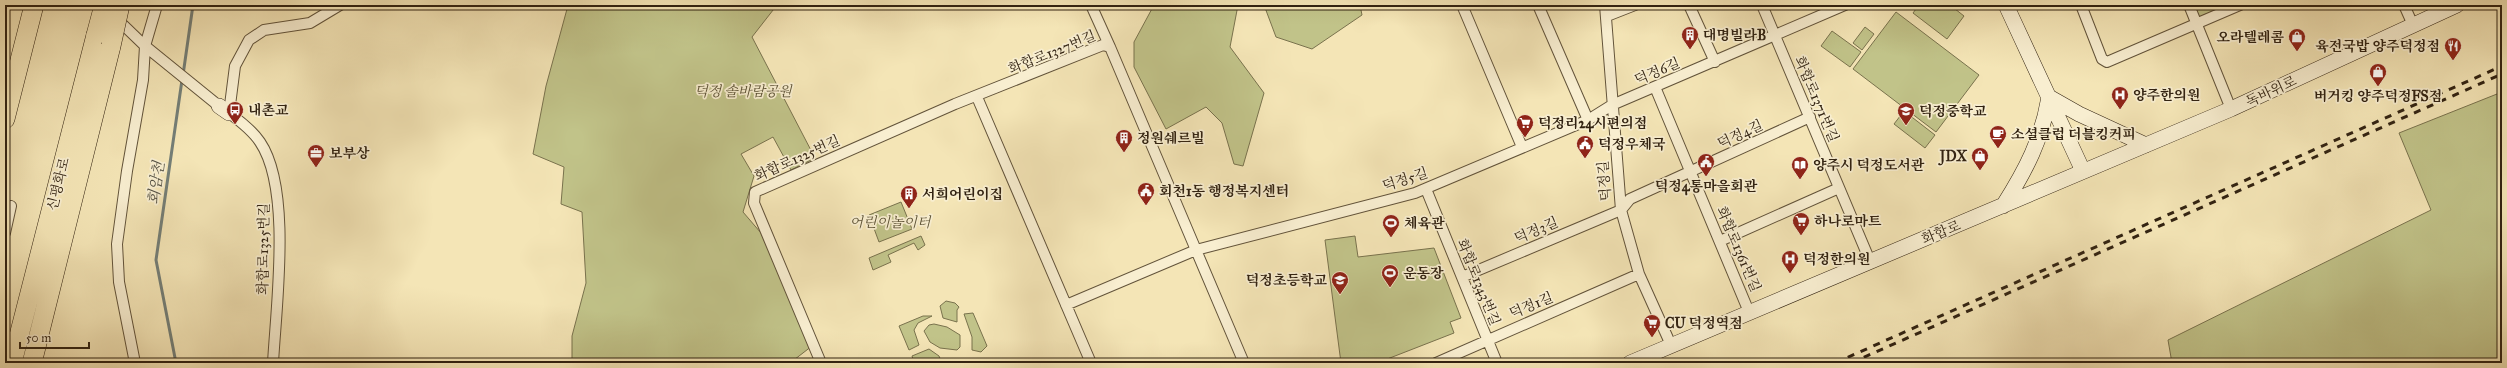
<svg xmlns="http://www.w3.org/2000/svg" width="2507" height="368" font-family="'IM FELL Great Primer','Noto Serif KR',serif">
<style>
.green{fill:#c1c389;stroke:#79724d}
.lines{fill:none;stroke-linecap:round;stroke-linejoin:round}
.stream{stroke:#747e76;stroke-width:3}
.street-casing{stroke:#62533a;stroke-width:12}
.secondary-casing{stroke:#312211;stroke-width:16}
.highway-casing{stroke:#312211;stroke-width:20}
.street{stroke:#f8eed0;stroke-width:10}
.secondary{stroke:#f8eed0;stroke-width:15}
.highway{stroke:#f4e5b6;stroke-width:19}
.rail{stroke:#312211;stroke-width:3;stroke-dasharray:7 7;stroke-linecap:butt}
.highway-bridge-casing{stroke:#312211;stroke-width:20;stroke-linecap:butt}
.highway-bridge{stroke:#f4e5b6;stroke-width:19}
.labels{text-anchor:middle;stroke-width:3.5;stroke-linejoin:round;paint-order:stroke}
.poi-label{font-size:14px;font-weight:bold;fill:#312211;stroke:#f8eed0;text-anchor:start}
.street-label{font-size:14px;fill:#312211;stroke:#f8eed0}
.park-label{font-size:14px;font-style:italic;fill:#5c5235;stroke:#f8eed0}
.water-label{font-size:15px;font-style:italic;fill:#535043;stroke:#f8eed0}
</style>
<rect width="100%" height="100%" fill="#f4e5b6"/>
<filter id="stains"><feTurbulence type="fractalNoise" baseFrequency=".005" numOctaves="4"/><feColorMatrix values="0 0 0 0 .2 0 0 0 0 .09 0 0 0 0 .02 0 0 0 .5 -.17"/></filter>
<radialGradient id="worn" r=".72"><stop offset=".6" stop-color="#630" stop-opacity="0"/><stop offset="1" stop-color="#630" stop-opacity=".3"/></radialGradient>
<path class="green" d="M565,5H777L752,37L815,158L791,170L773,137L741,154L754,176L743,212L761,233L812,346L790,363H572V336L586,283L582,212L561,204L564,167L533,154L546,86L567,9Z
M1154,5H1238L1230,47L1264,93L1243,166L1234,164L1222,123L1206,107L1166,129L1134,67V42Z
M1264,5H1360L1362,15L1312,49L1276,37Z
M1919,5H1950L1964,16L1947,39L1913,13Z
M2194,5H2228L2199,17Z
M1896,12L1979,75L1936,132L1853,69Z
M1865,27L1874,34L1862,50L1853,43Z
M1832,31L1861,52L1850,67L1821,46Z
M2502,92V363H2172L2168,340L2431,210L2399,133Z
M1904,111L1935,135L1925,148L1894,124Z
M901,202L912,229L879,242L869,215Z
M921,236L925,245L918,250L914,243L888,255L891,262L873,270L869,258Z
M1355,236L1358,257L1434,248L1461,318L1450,322L1454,333L1377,363H1341L1325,240Z
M946,301L955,303L959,307L957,310V322L943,318L940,306Z
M973,313L987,346L981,352L972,350V337L964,314Z
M923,316H932L918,323L914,330L919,345L909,350L899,326Z
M934,324L947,327L960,335V347L957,350L940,348L930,342L924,331L929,325Z
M929,349L939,356L942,363H914L912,356Z"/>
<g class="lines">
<path class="stream" d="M183,75L193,5
M176,363L156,260L182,80"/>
<defs>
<path id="street" d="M1091,5L1110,47
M1462,5L1522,147
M1538,5L1588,120
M1605,5L1621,210L1639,274L1671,345
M1689,5L1715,62
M1762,5L1870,261
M2081,5L2102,59L2107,62L2240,5
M2189,5L2231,109
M2404,5L2413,25
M1607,16L1635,5
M116,18L145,46L219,106
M1655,87L1749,312
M977,97L1091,363
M1426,189L1497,363
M5,233L11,206
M1720,241L1839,188
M1462,277L1621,210L1630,199L1810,117
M1066,305L1196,250L1244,363
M135,363L119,282L117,244L127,171L143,80L145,46L157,5
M273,363C276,306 292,189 260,142C252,130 240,121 229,113L235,66L249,40L264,30L310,23L340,5
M821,363L754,203L755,192L955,104L1103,45L1110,47L1196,250L1415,193L1588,120L1612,105L1845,5
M1436,363L1639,274"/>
<path id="secondary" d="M2006,5L2083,171
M2049,97L2079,114L2146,145
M219,106L229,113
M2003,206C2026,170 2042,139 2049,97
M1630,363L2231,109L2457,5"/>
<path id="highway" d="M5,119L34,5
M12,363L96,35
M32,363L111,46"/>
</defs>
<use href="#street" class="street-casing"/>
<use href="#secondary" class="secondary-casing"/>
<use href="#highway" class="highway-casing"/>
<use href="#street" class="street"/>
<use href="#secondary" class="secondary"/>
<use href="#highway" class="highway"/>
<path class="rail" d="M1835,363L2502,66
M1851,363L2502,74"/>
<defs>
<path id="highway-bridge" d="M96,35L104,5
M111,46L120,5"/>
</defs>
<use href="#highway-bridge" class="highway-bridge-casing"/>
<use href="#highway-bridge" class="highway-bridge"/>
</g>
<defs>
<symbol id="building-pin" viewBox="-11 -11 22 30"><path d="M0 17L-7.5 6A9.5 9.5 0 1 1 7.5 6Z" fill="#8f2418" stroke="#f8eed0"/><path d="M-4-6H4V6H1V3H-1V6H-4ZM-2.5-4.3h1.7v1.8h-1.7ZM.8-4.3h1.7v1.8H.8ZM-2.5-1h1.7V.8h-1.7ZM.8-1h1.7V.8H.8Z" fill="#fff"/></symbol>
<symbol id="shop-pin" viewBox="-11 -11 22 30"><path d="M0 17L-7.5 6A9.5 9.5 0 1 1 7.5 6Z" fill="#8f2418" stroke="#f8eed0"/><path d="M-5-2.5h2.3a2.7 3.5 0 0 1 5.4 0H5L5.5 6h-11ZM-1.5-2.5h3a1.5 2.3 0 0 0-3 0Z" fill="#fff"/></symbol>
<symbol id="restaurant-pin" viewBox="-11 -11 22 30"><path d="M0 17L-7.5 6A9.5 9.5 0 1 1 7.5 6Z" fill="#8f2418" stroke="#f8eed0"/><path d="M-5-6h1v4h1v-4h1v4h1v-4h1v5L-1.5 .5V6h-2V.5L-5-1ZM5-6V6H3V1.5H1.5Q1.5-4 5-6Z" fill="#fff"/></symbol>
<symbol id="hospital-pin" viewBox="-11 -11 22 30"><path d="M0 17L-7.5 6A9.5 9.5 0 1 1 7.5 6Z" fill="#8f2418" stroke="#f8eed0"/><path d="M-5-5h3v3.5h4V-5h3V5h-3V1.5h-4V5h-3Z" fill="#fff"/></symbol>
<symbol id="bus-pin" viewBox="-11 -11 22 30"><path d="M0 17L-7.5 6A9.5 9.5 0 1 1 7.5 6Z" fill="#8f2418" stroke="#f8eed0"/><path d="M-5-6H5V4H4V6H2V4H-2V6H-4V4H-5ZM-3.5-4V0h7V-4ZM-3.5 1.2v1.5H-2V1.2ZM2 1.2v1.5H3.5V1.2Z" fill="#fff"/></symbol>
<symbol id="school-pin" viewBox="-11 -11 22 30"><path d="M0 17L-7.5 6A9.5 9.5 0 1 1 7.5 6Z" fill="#8f2418" stroke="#f8eed0"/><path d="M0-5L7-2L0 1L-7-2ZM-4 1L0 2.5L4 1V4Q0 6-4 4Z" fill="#fff"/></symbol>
<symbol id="supermarket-pin" viewBox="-11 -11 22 30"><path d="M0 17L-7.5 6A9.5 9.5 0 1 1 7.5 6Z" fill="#8f2418" stroke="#f8eed0"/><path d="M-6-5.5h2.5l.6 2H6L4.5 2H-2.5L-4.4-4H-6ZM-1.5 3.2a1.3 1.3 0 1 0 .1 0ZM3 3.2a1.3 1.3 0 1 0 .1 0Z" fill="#fff"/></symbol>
<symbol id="cafe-pin" viewBox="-11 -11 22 30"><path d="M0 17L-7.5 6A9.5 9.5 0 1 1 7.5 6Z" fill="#8f2418" stroke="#f8eed0"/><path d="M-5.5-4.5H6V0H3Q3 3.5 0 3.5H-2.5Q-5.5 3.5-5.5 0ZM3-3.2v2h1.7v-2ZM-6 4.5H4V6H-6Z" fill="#fff"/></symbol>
<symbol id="civic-pin" viewBox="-11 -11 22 30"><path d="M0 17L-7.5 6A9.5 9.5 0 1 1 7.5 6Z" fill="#8f2418" stroke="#f8eed0"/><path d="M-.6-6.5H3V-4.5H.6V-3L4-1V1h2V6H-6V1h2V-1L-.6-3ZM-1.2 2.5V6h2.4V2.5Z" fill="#fff"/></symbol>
<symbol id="office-pin" viewBox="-11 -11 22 30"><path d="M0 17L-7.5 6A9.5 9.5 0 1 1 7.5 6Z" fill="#8f2418" stroke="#f8eed0"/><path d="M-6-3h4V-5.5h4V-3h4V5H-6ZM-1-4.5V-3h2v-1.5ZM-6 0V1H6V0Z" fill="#fff"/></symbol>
<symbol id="library-pin" viewBox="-11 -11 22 30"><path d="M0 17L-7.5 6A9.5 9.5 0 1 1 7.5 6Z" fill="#8f2418" stroke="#f8eed0"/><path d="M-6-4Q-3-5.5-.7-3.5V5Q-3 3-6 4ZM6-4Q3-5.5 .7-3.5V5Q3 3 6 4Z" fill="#fff"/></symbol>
<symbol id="stadium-pin" viewBox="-11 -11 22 30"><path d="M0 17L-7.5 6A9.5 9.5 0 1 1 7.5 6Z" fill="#8f2418" stroke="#f8eed0"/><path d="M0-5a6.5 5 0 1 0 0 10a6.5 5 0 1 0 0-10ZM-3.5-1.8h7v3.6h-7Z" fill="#fff"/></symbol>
</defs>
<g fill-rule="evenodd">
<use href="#building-pin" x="1680" y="25" width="20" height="27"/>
<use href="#shop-pin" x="2287" y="27" width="20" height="27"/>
<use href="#restaurant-pin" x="2443" y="36" width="20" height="27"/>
<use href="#shop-pin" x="2368" y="62" width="20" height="27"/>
<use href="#hospital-pin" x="2110" y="85" width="20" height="27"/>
<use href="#bus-pin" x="225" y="100" width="20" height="27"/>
<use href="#school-pin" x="1896" y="101" width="20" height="27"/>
<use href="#supermarket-pin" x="1515" y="113" width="20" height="27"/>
<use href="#cafe-pin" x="1988" y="124" width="20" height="27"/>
<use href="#building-pin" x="1114" y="128" width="20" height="27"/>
<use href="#civic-pin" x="1575" y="134" width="20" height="27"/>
<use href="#office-pin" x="306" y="143" width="20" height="27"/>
<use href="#shop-pin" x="1970" y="146" width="20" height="27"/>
<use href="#civic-pin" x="1696" y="152" width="20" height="27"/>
<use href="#library-pin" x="1790" y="155" width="20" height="27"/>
<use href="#civic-pin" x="1136" y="181" width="20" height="27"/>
<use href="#building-pin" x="899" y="184" width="20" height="27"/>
<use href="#supermarket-pin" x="1791" y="211" width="20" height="27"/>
<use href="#stadium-pin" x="1381" y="213" width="20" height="27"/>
<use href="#hospital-pin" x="1780" y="249" width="20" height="27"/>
<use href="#stadium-pin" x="1380" y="263" width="20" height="27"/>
<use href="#school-pin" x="1330" y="270" width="20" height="27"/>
<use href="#supermarket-pin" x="1642" y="313" width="20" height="27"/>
</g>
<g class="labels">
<g class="poi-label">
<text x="1703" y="40">대명빌라B</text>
<text x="2284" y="42" text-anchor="end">오라텔레콤</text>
<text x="2440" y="51" text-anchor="end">육전국밥 양주덕정점</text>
<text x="2133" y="100">양주한의원</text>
<text x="2378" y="101" text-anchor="middle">버거킹 양주덕정FS점</text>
<text x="248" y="115">내촌교</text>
<text x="1919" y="116">덕정중학교</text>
<text x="1538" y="128">덕정리24시편의점</text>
<text x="2011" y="139">소셜클럽 더블킹커피</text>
<text x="1137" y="143">정원쉐르빌</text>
<text x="1598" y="149">덕정우체국</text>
<text x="329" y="158">보부상</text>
<text x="1967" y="161" text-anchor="end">JDX</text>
<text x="1813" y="170">양주시 덕정도서관</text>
<text x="1706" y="191" text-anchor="middle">덕정4통마을회관</text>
<text x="1159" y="196">회천1동 행정복지센터</text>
<text x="922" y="199">서희어린이집</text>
<text x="1814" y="226">하나로마트</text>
<text x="1404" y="228">체육관</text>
<text x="1803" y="264">덕정한의원</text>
<text x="1403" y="278">운동장</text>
<text x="1327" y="285" text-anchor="end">덕정초등학교</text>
<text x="1665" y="328">CU 덕정역점</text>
</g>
<g class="street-label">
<text transform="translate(1052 52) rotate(-22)" y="5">화합로1327번길</text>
<text transform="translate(1657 71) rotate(-23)" y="5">덕정6길</text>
<text transform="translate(2271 91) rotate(-25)" y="5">독바위로</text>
<text transform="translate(1817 99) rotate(67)" y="5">화합로1371번길</text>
<text transform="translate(1740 134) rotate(-25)" y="5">덕정4길</text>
<text transform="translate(797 158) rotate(-24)" y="5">화합로1325번길</text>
<text transform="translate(1405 179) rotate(-18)" y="5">덕정5길</text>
<text transform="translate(1604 181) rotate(-95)" y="5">덕정길</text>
<text transform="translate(58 184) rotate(-76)" y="5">신평화로</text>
<text transform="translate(1536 230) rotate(-23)" y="5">덕정3길</text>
<text transform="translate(1941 232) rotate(-22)" y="5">화합로</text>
<text transform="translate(263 249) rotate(-89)" y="5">화합로1325번길</text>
<text transform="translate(1739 249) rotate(67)" y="5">화합로1361번길</text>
<text transform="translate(1479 282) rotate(68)" y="5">화합로1343번길</text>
<text transform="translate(1531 305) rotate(-23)" y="5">덕정1길</text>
</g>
<g class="park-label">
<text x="743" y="96">덕정 솔바람공원</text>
<text x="890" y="227">어린이놀이터</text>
</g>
<g class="water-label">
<text transform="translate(156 183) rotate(-82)" y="5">회암천</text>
</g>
</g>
<rect width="2507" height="368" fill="none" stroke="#f4e5b6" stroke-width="20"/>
<rect x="6" y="6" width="2495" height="356" fill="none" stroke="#312211" stroke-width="2"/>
<rect x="10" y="10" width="2487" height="348" fill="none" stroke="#312211"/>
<path d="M20 342v6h69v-6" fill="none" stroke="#312211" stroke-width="2"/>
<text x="26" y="342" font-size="12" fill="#312211" stroke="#f8eed0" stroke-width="3" paint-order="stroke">50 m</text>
<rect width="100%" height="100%" filter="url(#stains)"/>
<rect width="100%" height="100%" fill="url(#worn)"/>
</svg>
